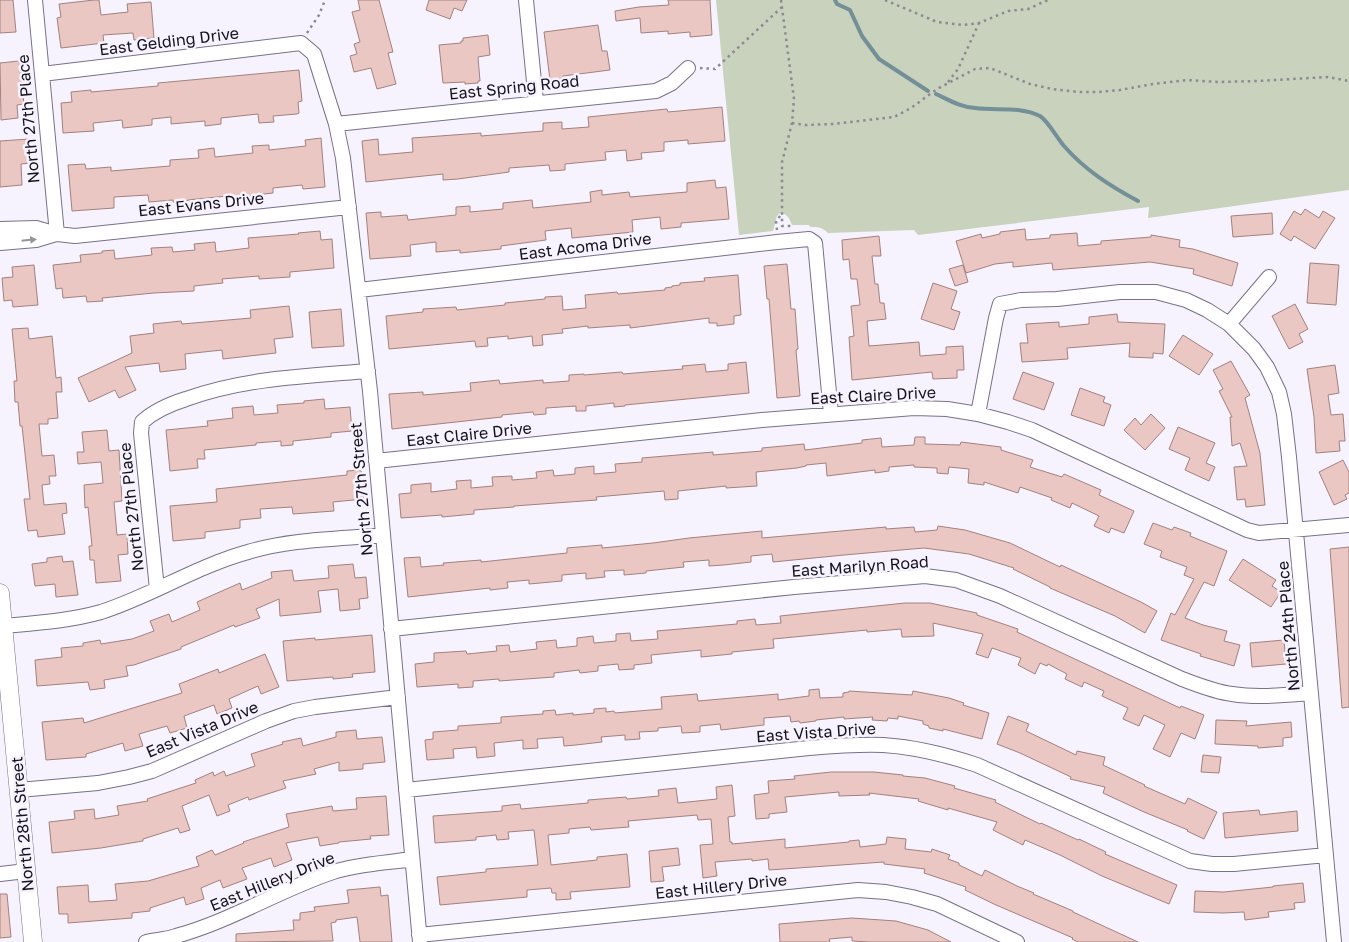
<svg xmlns="http://www.w3.org/2000/svg" width="1349" height="942" font-family="'Golos Text',sans-serif">
<style>
.green{fill:#c9d2bc}
.lines{fill:none;stroke-linecap:round;stroke-linejoin:round}
.stream{stroke:#738f98;stroke-width:4}
.building{fill:#ebc7c4;stroke:#a2817e}
.minor-casing{stroke:#7a6f89;stroke-width:16}
.tertiary-casing{stroke:#7a6f89;stroke-width:19}
.path{stroke:#8d8994;stroke-width:2.5;stroke-dasharray:2.5 4;stroke-linecap:butt}
.minor{stroke:#fff;stroke-width:14}
.tertiary{stroke:#fff;stroke-width:18}
.oneway{fill:#969499}
.labels{text-anchor:middle;stroke-width:5;stroke-linejoin:round;paint-order:stroke}
.street-label{font-size:16px;fill:#16121c;stroke:#f7f3fe}
</style>
<rect width="100%" height="100%" fill="#f7f3fe"/>
<path class="green" d="M716,0H1349V190L1148,218L1149,207L918,235L914,230L828,233C822,227 818,227 810,227L809,225H792C789,218 788,214 780,213L777,216L773,231L739,235Z"/>
<g class="lines">
<path class="stream" d="M835,0L837,4L850,10L862,36L879,59L928,91
M936,94C949,100 960,107 975,108C997,111 1020,106 1040,116C1048,121 1057,138 1064,146C1085,170 1110,186 1138,201"/>
</g>
<path class="building" d="M0,0H13L16,32L0,33Z
M94,0H99L101,15L128,12L127,4L151,2L154,38L134,40L133,33L103,35L104,43L61,48L57,18L61,17L59,4Z
M358,0H379L393,52L388,53L396,84L377,89L371,68L354,72L350,56L357,54L354,44L360,42L352,12L360,10Z
M429,0H467L462,11L454,8L450,19L426,10Z
M668,0H710L712,35L690,37V32L668,34V31L641,33L640,18L616,21L615,11L639,7L669,5Z
M598,25L602,51H607L610,70L563,76V78L550,80L544,32Z
M488,35L490,55L478,57L480,81H478V83L465,84V82L443,83L439,45L461,43V41H463V38Z
M19,61L24,104L17,105L18,118L1,120L0,63Z
M299,70L302,101L298,102L299,113L297,114L273,116L274,122L259,123L258,114L221,118V124L205,126V121L171,124V117L152,119V125L123,128L122,120L93,123L94,131L63,133L61,103L72,102L71,92L91,90V92L158,86V83Z
M722,107L725,141L688,144V140L664,142V151L641,153L642,159L627,161L626,150L605,152L606,160L565,164V170L550,171L549,165L509,168V172L458,179L443,180V174L366,182L362,141L378,139L379,155L413,152L412,138L481,133V136L543,131V123L562,122V129L589,127L588,117L667,109L668,112Z
M321,138L325,187L303,189L302,185L273,188V193L229,198L228,196L188,200V201L173,202V200L149,202L148,195L114,197V208L72,211L68,165L85,164L86,169L111,167V171L170,166V160L199,158L198,150L214,148L215,157L253,153L252,146L269,145V150L306,146L305,140Z
M29,139L31,163L21,164L22,185L0,187V141Z
M715,180L716,188L726,187L729,219L681,223V227L661,229L660,217L632,220L633,232L572,238L571,228L545,231L546,240L501,246V249L460,253V250L436,252V242L410,245L411,256L370,259L366,213L381,212V217L407,215L408,220L456,215V207L470,206V212L503,209V203L532,200L533,208L591,202L590,192L602,190V195L629,192L630,197L687,192V183Z
M1305,209L1319,218L1323,211L1335,218L1315,249L1294,236L1291,241L1280,234L1294,211L1301,215Z
M1272,213L1273,234L1233,237L1231,216Z
M1025,229L1026,240L1050,238V235L1077,233L1078,246L1101,244V241L1151,237V235L1180,240L1179,247L1193,249L1238,263L1232,286L1193,274L1194,269L1150,262L1053,270L1052,263L1013,267V262L995,264L966,273L956,241L981,234L982,238L1000,234V232Z
M320,231L321,240L332,239L334,268L290,272V277L259,279V276L222,279L223,283L194,286V291L154,293L102,298L103,301L87,302L86,296L63,298L62,288L56,289L53,265L81,262L80,255L102,253V251L114,250L115,259L152,255L151,248L172,247L173,252L195,250L194,244L215,242L216,252L249,248L248,238L299,234L298,233Z
M879,236L881,256H872L875,284H878L880,303H884L886,319L867,321L869,346L919,342L920,356L946,354V347L963,346L964,370H957V378L933,379L932,372L852,380L849,337L854,336L851,306L860,305L857,279H851L849,259L843,260L842,240Z
M1310,263L1339,265L1336,305L1307,303Z
M787,264L791,309H795L798,349L796,350L800,396L777,398L769,299H767L764,266Z
M34,265L38,305L13,307L12,300L4,301L2,278L13,277L12,267Z
M963,265L968,282L955,286L949,269Z
M738,275L741,315L734,316V324L717,326V323H709V318L630,328V325L588,328V326L562,329L563,333L542,335L543,345L533,346L532,336L508,339V336L487,338L488,346L476,347L475,341L389,349L386,316L423,312V309L456,307L457,310L505,305V303L545,299V297L562,296L563,310L586,308L585,295L617,292L618,294L665,290V288L672,287V286L680,285V283L705,281L704,278Z
M933,283L957,291L951,309L960,312L954,330L921,319Z
M1295,304L1308,329L1299,334L1303,342L1289,349L1272,316Z
M289,306L293,337L274,339L276,353L223,359L222,350L185,354L186,369L160,372L159,363L125,367L136,390L119,398L115,390L89,402L78,378L132,353L130,336L154,333L153,324L181,321L182,324L251,318L250,310Z
M341,309L344,346L312,348L309,312Z
M1117,314L1118,322L1165,324L1163,354L1153,353V358L1129,357L1130,343L1067,348L1068,359L1022,362L1020,343H1028L1026,324L1059,322V327L1089,324V317Z
M28,328L29,339L52,336L56,378L61,377L62,392H56L58,418L48,419V424H39L42,456L54,455L56,476H49L50,484L42,485L44,505L66,503L67,513L62,514L65,534L38,537L37,530L28,531L24,499H30L22,426H20L18,402H15L14,381H17L12,329Z
M1183,335L1213,354L1199,375L1169,356Z
M1231,361L1250,395L1245,398L1260,453L1265,505L1246,507L1245,499L1237,500L1234,467L1247,466L1240,443L1232,446L1230,417H1232L1219,391L1223,389L1213,370Z
M746,362L749,393L625,405V406L614,407V403L586,406V411H576V406L546,408V414L534,415L533,412L502,415V417L392,429L389,394L423,392V395L471,391L470,383L499,380L500,384L543,380V383L569,381V375L584,374V375L622,372L623,374L683,369L682,366L705,364L706,372L728,370V364Z
M1335,365L1339,393L1328,395L1331,415L1343,414L1345,441H1339L1340,451L1316,453L1314,417L1307,369Z
M1023,372L1054,383L1044,410L1013,399Z
M1080,388L1105,397L1103,402L1111,405L1104,426L1071,415Z
M324,399L325,409L350,407L352,431L331,433V437L293,441V445L281,446V441L256,443V445L204,450L205,459H197L198,468L170,471L166,430L208,426L207,421L233,418L232,408L253,406L254,415L278,413L277,405L304,403V401Z
M1151,414L1165,428L1145,450L1124,430L1135,418L1141,425Z
M1178,427L1215,443L1206,463L1215,467L1209,481L1185,470L1190,458L1169,449Z
M107,430L109,451L119,450L122,501L114,502L117,535L127,534L128,554L118,555L121,581L96,583L94,560H90L89,546H92L88,507L85,508L84,485L103,483L101,462L78,464L77,452H84L82,432Z
M915,437H925V444L960,445L961,442L1001,447V450L1033,460L1030,467L1062,477L1064,474L1101,490L1099,495L1134,511L1124,533L1111,528L1109,533L1094,526L1099,516L1072,503L1070,508L1051,500L1052,498L1020,487L1018,493L984,482V485L968,483L969,469L949,467L948,474L937,473V468L914,467V465L889,467V471L875,473V470L827,476L826,463L806,465V466L797,468L756,472L757,486L726,488V486L678,491V499L665,500L664,491L596,497L597,500L514,506V507L474,510V514L442,517V515L401,518L399,494L411,493V485L431,483V492L457,489L456,481L471,480V488L493,486L492,477L512,476V480L537,478L536,472L553,470L554,476L575,474V468L594,466V474L616,472L615,464L642,462V458L713,452V455L762,451V448L804,444L805,450L862,443V440L881,438L882,447L914,445Z
M1343,460L1349,472V493L1345,495L1347,499L1334,505L1319,472Z
M361,470L364,499L333,502L334,511L293,514L292,507L260,509L261,518L240,520V528L205,532V538L173,541L170,506L217,502L216,489L347,475V471Z
M1153,523L1172,530L1174,527L1191,533L1190,536L1227,551L1214,586L1204,582L1185,618L1203,625L1227,631L1224,641L1240,645L1234,666L1200,656L1201,654L1161,640L1171,613L1175,615L1194,579L1184,575L1187,567L1160,557L1162,551L1144,544Z
M938,526L965,530L1010,543L1060,567L1061,565L1141,602L1157,611L1145,633L1115,616L1050,588V587L1013,569L1014,568L969,554L924,548L844,555L773,562L772,554L751,556V562L724,565L709,566V560L683,562L684,567L646,571V573L624,575V570L604,571L605,577L586,579V573L562,575V581L529,584V580L507,582L508,588L490,590V588L408,597L404,558L420,557L421,567L444,565L443,563L481,560V562L567,553V548L602,545V548L653,543L689,538L762,531V538L886,527V529L914,527L915,532L937,530Z
M1349,547V707L1342,708L1330,549Z
M62,556L63,562L73,561L78,595L56,597L55,584L35,586L32,564L47,562V558Z
M1243,559L1276,580L1272,586L1281,592L1271,607L1229,580Z
M353,564L355,578L366,577L368,598L359,599L360,609L340,611L338,589L318,591L321,612L280,616L279,599L256,609L260,618L235,627L234,625L181,647V649L134,665L126,666L128,676L104,680L105,688L90,690L88,682L37,686L35,660L62,657L61,648L83,646V643L100,640L101,644L132,639L154,631L150,621L169,614L172,622L200,610L197,602L240,583L242,590L272,578L271,572L292,570L294,581L329,578L328,566Z
M905,603H930L977,613V615L1018,629L1017,632L1180,708L1181,706L1204,715L1195,739L1181,733L1170,757L1153,749L1165,725L1144,715L1139,726L1123,719L1128,708L1102,696L1104,691L1084,682L1082,687L1065,679L1067,674L1048,664L1047,666L1040,663L1035,674L1018,665L1021,658L992,648L988,658L976,654L983,634L933,623L934,636L902,637L901,629L867,632V630L773,639L774,648L732,652V654L701,657V650L651,655L652,663L634,665V669L619,670L618,664L598,666V671L580,673L579,670L554,673V677L499,681V679L473,681V687L458,688V684L417,687L415,664L434,662V653L466,651L467,654L497,651L496,646L509,645L510,652L537,649L536,642L556,640L557,648L577,646V638L593,636L594,643L616,641V634L630,633L631,641L658,639L657,631L737,624V621L755,619L756,625L781,623L780,616Z
M372,635L375,672L352,674L353,677L333,679V677L287,681L283,641L315,638V640Z
M1284,640L1286,664L1252,667L1250,643Z
M265,654L279,687L261,694L258,686L229,699L232,708L217,714L214,705L184,716L187,728L170,733L167,726L139,734L143,746L125,751L123,743L86,754V757L46,760L42,722L83,718L84,723L182,693L179,684L218,669L219,673Z
M819,689L820,698L843,697V693L849,692V691L912,695L913,691L949,698L964,703L963,705L989,713L982,739L943,729V731L929,728V726L923,724V721L898,716V719L888,718L887,721L872,720L873,717L844,719V717L816,720V721L800,723L799,721L791,722L790,716L764,718V725L721,730L720,724L700,726V732L682,733L681,726L658,728V731L639,732L640,739L625,740V735L601,737L602,742L576,745L564,746L563,737L537,739L538,748L523,749V740L494,743L495,756L477,758L476,747L453,749L454,758L427,760L425,740L433,739V732L458,730V726L501,723V717L543,714V711L555,710L556,715L573,713V715L594,713V709L606,708V712L614,711L615,713L662,709L661,697L697,694L698,701L778,694V700L809,696V690Z
M1008,716L1029,724L1026,731L1076,755L1077,751L1105,757L1103,765L1145,785L1144,786L1185,804L1188,798L1217,812L1204,839L1187,831L1188,830L1144,812L1103,793L1105,787L1070,779L1071,777L1020,753L997,744Z
M1216,720L1247,721L1246,726L1291,722L1292,737L1283,738V746L1258,748V746L1215,744Z
M356,730L357,739L382,737L385,762L363,764V769L339,771V762L314,769L316,774L283,781L286,788L249,800L248,797L228,805L230,811L217,816L209,795L182,806L190,830L180,833L178,828L143,839V841L101,848L52,853L49,822L75,819L74,811L94,809L95,819L119,815L117,806L148,801L147,799L196,783L195,780L213,772L214,776L224,771L226,776L255,766L251,754L283,744L282,742L301,738L303,746L336,737V732Z
M1203,755L1221,757L1219,773L1201,772Z
M831,772H874L903,775V776L925,778L955,786L954,788L996,800L995,802L1040,824L1041,823L1078,840L1079,839L1106,852L1105,854L1177,885L1169,904L1102,876L1060,855L1025,840L1023,845L993,830L997,822L948,808V810L918,801L919,799L869,793L870,795L839,796V792L785,797L787,812L769,814V818L756,819L754,795L769,793L768,781L795,779L794,776Z
M732,785L735,816L728,817L730,842H732V844L785,839V848L849,842V841L859,840L860,847L886,844L887,837L906,839L905,849L931,852L932,849L950,855L948,859L959,863V865L982,876L985,870L1017,886L1034,893L1033,894L1073,911V912L1138,942H1078L1072,939L1073,938L996,905L965,890L966,887L924,873L925,869L884,864V862L769,870L768,859L752,861V859L715,862L717,876L703,878L700,845L713,844L711,819L698,820L697,815L628,821L629,827L591,830L590,827L569,829V833L548,835L551,865L597,860V857L627,854L630,887L570,892L571,899L556,900V893H552L551,888L527,890V897L440,905L437,877L486,872V869L538,865L534,830L508,832L509,839L497,840L496,835L476,837V840L435,843L433,816L502,811V806L520,804L521,809L588,803V800L626,797L627,799L659,796L658,790L676,788L678,803L717,799L716,787Z
M386,796L389,835L370,836L371,839L339,842V843L320,846L318,837L286,843L292,860L274,867L271,858L242,868L247,879L223,888L220,880L201,888L204,899L186,905L184,897L150,908V911L132,913V918L68,923V914H59L57,887L88,885L89,902L117,900L115,884L148,881L199,866L196,857L212,850L215,855L244,843L243,842L289,827L286,814L332,806L333,811L357,809L356,798Z
M1259,810L1260,815L1297,811L1298,831L1225,838L1223,813Z
M678,848L680,865L662,867L664,881L651,882L649,851Z
M1303,883L1305,902L1294,903L1295,909L1268,912L1269,917L1245,920L1244,912L1223,913L1194,912L1195,891L1224,892L1273,887V886Z
M380,887L381,896L388,895L392,942H360L357,917L336,920V922L331,923L333,941L236,942V934L294,930L293,920H300V913L315,911L314,907L349,903L347,890Z
M0,894H7L11,937L0,938Z
M852,918L896,921L928,930L951,942H871L852,941V937L829,939L830,942H780L779,924Z"/>
<g class="lines">
<defs>
<path id="minor" d="M35,0L57,234
M526,0L536,102
M42,74L301,43L314,54L336,124L343,158L370,391L420,942
M336,124L656,91L672,83L688,68
M0,229L36,228L57,234L75,236L349,207
M0,243L36,240L56,234
M359,290L777,242L809,239L815,243L831,414
M1229,324L1269,277
M978,414L996,318L1000,304L1021,300L1057,299L1120,292H1156L1186,300L1207,310L1229,324L1254,349L1267,367L1279,392L1284,414L1289,457L1334,942
M376,461L762,420L914,408L947,409L978,414L1008,422L1032,430L1247,530L1259,533L1349,525
M157,589L141,433L142,422C154,411 170,404 186,399C244,378 307,376 368,371
M3,626C36,623 69,621 101,612C151,596 197,566 248,552C291,539 338,539 383,535
M391,629L794,587L925,576L956,580L1000,596L1182,679C1198,685 1215,692 1232,694C1258,698 1285,695 1311,693
M19,790L98,783L129,777L152,771L266,721L294,711L315,707L398,697
M406,790L809,748C833,746 858,744 883,745C915,747 947,755 977,765L1190,861L1212,864H1234L1326,855
M0,874L26,871
M419,935L858,890L886,892L912,897L937,904L1017,942
M146,942C156,940 167,939 176,936C231,921 279,890 333,872C358,864 386,863 412,859"/>
<path id="tertiary" d="M0,593L33,942"/>
</defs>
<use href="#minor" class="minor-casing"/>
<use href="#tertiary" class="tertiary-casing"/>
<path class="path" d="M781,0L794,99L792,123L782,162V226H793
M885,0L937,22L963,25L979,23L1008,11L1028,9L1048,0
M307,33L319,15L325,0
M700,68L715,69L782,7
M948,82L958,69L979,23
M792,123L805,125L833,124L894,117L911,108L937,89L975,69L990,68L1030,84L1052,89L1079,92H1099L1120,90L1153,84L1187,80L1218,82L1258,81L1328,77L1349,81
M777,230L776,221L781,215"/>
<use href="#minor" class="minor"/>
<use href="#tertiary" class="tertiary"/>
</g>
<defs><path id="oneway-solid" d="M-6-.8H1V-3.2L6.5 0L1 3.2V.8H-6Z" transform="scale(1.25)"/></defs>
<use class="oneway" href="#oneway-solid" transform="translate(29 240) rotate(-6)"/>
<g class="labels">
<g class="street-label">
<text transform="translate(169 41) rotate(-7)" y="6">East Gelding Drive</text>
<text transform="translate(514 87) rotate(-6)" y="6">East Spring Road</text>
<text transform="translate(28 119) rotate(-95)" y="6">North 27th Place</text>
<text transform="translate(201 204) rotate(-6)" y="6">East Evans Drive</text>
<text transform="translate(585 246) rotate(-7)" y="6">East Acoma Drive</text>
<text transform="translate(873 395) rotate(-3)" y="6">East Claire Drive</text>
<text transform="translate(469 434) rotate(-6)" y="6">East Claire Drive</text>
<text transform="translate(361 489) rotate(-95)" y="6">North 27th Street</text>
<text transform="translate(131 507) rotate(-96)" y="6">North 27th Place</text>
<text transform="translate(860 566) rotate(-4)" y="6">East Marilyn Road</text>
<text transform="translate(1288 626) rotate(-95)" y="6">North 24th Place</text>
<text transform="translate(202 729) rotate(-23)" y="6">East Vista Drive</text>
<text transform="translate(816 732) rotate(-4)" y="6">East Vista Drive</text>
<text transform="translate(22 824) rotate(-95)" y="6">North 28th Street</text>
<text transform="translate(272 881) rotate(-22)" y="6">East Hillery Drive</text>
<text transform="translate(721 886) rotate(-6)" y="6">East Hillery Drive</text>
</g>
</g>
</svg>
